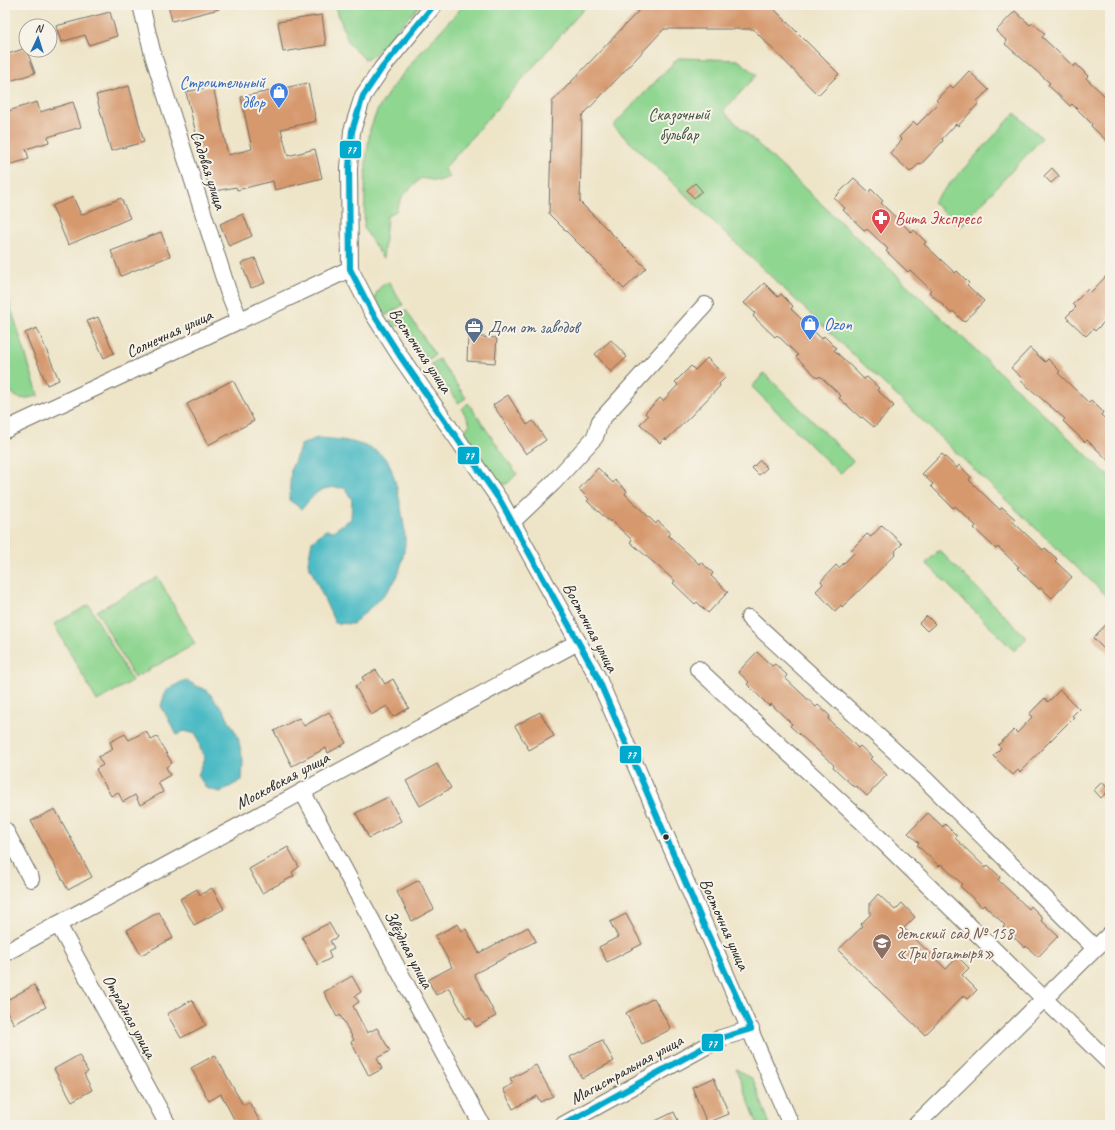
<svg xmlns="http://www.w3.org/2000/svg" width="1115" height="1130" font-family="Caveat,sans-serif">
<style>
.green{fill:#8fd691;stroke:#5d805e}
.water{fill:#4dbbc5;stroke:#3c7378}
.building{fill:#d6996e}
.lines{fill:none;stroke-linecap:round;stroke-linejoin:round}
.minor-casing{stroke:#6f6c62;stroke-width:18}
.minor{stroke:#fff;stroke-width:16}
.bus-1-casing{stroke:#f7f3e8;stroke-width:9}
.bus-1{stroke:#00a9ce;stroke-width:6}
.bus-dot{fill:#2b2b2b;stroke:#f7f3e8;stroke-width:1.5}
.labels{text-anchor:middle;stroke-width:4;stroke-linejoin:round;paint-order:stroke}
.shop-label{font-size:17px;fill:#366cbe;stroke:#f7f3e8;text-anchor:end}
.park-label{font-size:17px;fill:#445644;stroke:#f7f3e8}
.street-label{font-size:17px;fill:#2b2b2b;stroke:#f7f3e8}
.health-label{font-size:17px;fill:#be3a42;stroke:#f7f3e8;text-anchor:start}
.service-label{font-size:17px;fill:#4e5e75;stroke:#f7f3e8;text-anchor:start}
.education-label{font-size:17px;fill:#785e54;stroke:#f7f3e8;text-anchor:start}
.line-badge{stroke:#f7f3e8;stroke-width:1.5}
.badge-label{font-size:11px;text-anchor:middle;font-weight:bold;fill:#fff}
</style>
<rect width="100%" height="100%" fill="#f7f3e8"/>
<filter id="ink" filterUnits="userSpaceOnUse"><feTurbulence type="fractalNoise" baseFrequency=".025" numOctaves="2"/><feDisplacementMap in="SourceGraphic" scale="8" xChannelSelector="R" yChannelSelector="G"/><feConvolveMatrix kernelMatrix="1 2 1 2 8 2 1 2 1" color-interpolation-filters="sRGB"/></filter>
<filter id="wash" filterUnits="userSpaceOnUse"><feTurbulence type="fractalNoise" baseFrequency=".012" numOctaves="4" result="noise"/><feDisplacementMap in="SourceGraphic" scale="16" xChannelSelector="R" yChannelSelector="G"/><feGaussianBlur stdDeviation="0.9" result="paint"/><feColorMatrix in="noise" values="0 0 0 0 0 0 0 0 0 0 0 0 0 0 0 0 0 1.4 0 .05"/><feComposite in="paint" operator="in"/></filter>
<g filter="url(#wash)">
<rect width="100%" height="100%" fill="#eee5c9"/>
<path class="green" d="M335,5H420L374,55L365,59L349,44Z
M464,5H587L444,169L450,177L438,181L421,178L402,197L396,211L387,216L383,259L364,228L366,160L370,129L377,111L392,87L421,52Z
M678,58L738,60L757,75L723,111L1110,477V599L613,126Z
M1015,113L1042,138L960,227L933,202Z
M389,282L403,305L385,316L375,298C377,289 381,285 389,282Z
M5,289L38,394V396C19,400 15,401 6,382Z
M406,310L435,355L428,360L403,325L393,326L389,322Z
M439,359L466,398L458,403L431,364Z
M764,373L853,461L840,474L752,387Z
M468,403L517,474L508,483L502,485L495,480L464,432L470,424L462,409Z
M939,550L1027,638L1014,651L926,563Z
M158,577L195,644L134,678L97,611Z
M89,605L132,681L97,701L54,624Z
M736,1069L753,1079L770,1125H758Z"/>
<path class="water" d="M317,438C340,439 369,442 386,459C395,469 405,524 405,539C406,546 400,571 397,577C387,596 367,609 353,624L335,623L308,563L312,541L326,530L333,531L351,519L352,500L345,488C321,486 317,490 302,509L289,500L291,469L301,445Z
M185,680L207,691L223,709L238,737L243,761L242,780L220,792L206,788L198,775L205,758C199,750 200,743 196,734L184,731L177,735L161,706L166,690Z"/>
<g id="blocks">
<path class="building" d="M168,5H219V9L172,21Z
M644,5H770L839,74L818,95L753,29H664L582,116L580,202L646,268L624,289L549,214L552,102Z
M1015,11L1030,25L1033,23L1045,34L1042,37L1074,67L1076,64L1088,76L1086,78L1110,101V144L1091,126L1092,124L1072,104L1070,106L1048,85L1050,83L1005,44L1007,41L996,31Z
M110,12L117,36L89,45L85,35L61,42L56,26Z
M322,15L326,45L283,52L278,22Z
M26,48L35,73L10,81L5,63V55Z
M969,71L989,90L977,101L979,103L958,126L956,124L942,139L943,141L921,164L920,163L910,172L890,153L902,140L899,137L914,122L917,125L939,103L936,100L950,85L953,88Z
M308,83L316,121L281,129L288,156L315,149L322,178L275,190L273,181L237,190L236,187L210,192L186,92L213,86L228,155L252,149L241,97Z
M129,86L144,142L111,151L96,95Z
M37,102L40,112L73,102L81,127L48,137L49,142L26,149L29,159L5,166V112Z
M1052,168L1059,176L1051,183L1044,176Z
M854,178L869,192L871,189L883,201L881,203L912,233L914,230L926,242L924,244L955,273L957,271L969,283L967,285L984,301L964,322L953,311L951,313L929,292L931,290L910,270L908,272L886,251L888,249L867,229L865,231L843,210L845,208L834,198Z
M695,183L702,191L694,198L687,190Z
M73,197L81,215L121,198L130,218L68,245L52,206Z
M243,214L252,236L229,246L220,224Z
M161,232L170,256L121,276L111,251Z
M255,258L265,283L251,288L241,263Z
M1110,272V316L1095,331L1093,329L1086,336L1066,317L1076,307L1073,304L1088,289L1091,292Z
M764,283L778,297L781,294L793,306L791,309L822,339L824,336L836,348L834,350L864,379L867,377L879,388L877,390L894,406L874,427L862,417L861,418L839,398L841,396L820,376L818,378L796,357L798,355L777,335L775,337L753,316L755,313L744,303Z
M98,317L114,353L104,358L87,321Z
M37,328L59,380L47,385L25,333Z
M468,336L497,338L495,363L467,361Z
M611,340L627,357L611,372L595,354Z
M1030,348L1045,362L1048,359L1060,371L1058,373L1089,403L1091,400L1103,412L1101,415L1110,423V462L1087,440L1085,442L1063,421L1065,419L1020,380L1022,378L1011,368Z
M707,358L726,377L719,384L720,386L689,418L666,440L665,438L660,443L640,424L648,416L645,413L660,398L663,401L678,385L675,382L691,366L695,370Z
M233,380L254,421L208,445L187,404Z
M508,395L527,425L533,421L546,440L526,454L493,405Z
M942,454L957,468L959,465L971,477L969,480L1000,510L1002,507L1015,519L1012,521L1043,550L1045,548L1057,559L1055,561L1072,577L1052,598L1041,588L1039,589L1017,568L1019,567L998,547L996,549L974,528L976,526L955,506L953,508L931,486L933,484L922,474Z
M760,460L767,468L759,475L752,468Z
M598,468L613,483L615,480L627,491L625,494L656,524L658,521L671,533L668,535L699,564L701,562L713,573L711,576L728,592L708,613L697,602L695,604L673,583L675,581L630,542L632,540L611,520L610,522L587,501L589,499L579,489Z
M882,525L902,544L895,551L896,553L865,585L842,607L841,605L835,611L816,591L823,584L821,581L836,565L839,568L854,553L851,550L867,534L871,537Z
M927,616L935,624L927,631L919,623Z
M1110,620V655L1093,638Z
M757,652L772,666L775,664L787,675L785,678L816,707L818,705L830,716L828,719L858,748L860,746L872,757L870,759L887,775L867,796L856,786L854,787L833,767L834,765L790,726L792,724L771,704L769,706L747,684L749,682L738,672Z
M376,670L385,684L393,679L409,708L393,717L387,706L371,715L355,686L364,681L362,677Z
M1060,690L1079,709L1072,716L1074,717L1042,749L1020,772L1018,770L1013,775L993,756L1001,748L998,745L1014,730L1017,733L1032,717L1029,714L1045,698L1048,702Z
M329,712L346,743L328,753L326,748L292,766L274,731L299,718L304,726Z
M540,712L554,736L529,750L515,726Z
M146,731L151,740L157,737L172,763L166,767L170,775L158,782L163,792L140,805L135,795L123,802L118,792L111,796L96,769L103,765L98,757L113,749L110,742L125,734L129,740Z
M437,764L451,788L420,806L406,781Z
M1102,782L1109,790L1101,798L1094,790Z
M388,797L401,821L369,838L356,813Z
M55,809L92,877L68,890L31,821Z
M928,813L943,827L945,824L957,836L955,838L986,868L988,865L1000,877L998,880L1029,909L1031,906L1043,918L1041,920L1058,936L1038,957L1026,946L1025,948L1003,927L1005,925L984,905L982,907L960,886L962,884L941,864L939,866L917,845L919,843L908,833Z
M288,847L299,867L292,872L294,876L262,893L249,869Z
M419,880L434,909L412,921L397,892Z
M212,888L224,909L194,925L180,899L197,889L200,895Z
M878,894L895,910L902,903L915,917L904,928L946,969L958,957L969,968L962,975L977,990L968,999L964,995L925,1035L838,950L863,926L861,924L870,915V903Z
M159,912L173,938L141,955L127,930Z
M626,914L642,944L607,962L599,947L618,937L610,922Z
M329,923L337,937L330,941L334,948L328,951L331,958L318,965L302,937Z
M458,924L462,931L466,929L479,953L528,927L536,941L474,974L496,1016L476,1027L470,1017L466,1019L449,988L436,995L428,980L452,967L435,936Z
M352,976L361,992L355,996L359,1002L353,1006L367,1033L377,1028L390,1051L377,1058L382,1069L369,1076L351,1042L354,1040L340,1015L337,1017L324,992Z
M34,985L46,1007L14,1024L5,1008V1001Z
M654,998L671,1029L642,1044L626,1013Z
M192,1000L206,1025L181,1038L167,1014Z
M602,1040L614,1061L582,1078L570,1057Z
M79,1055L88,1072L84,1074L92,1090L72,1101L54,1069Z
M215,1055L243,1105L249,1102L262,1125H237L221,1094L209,1101L191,1068Z
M536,1065L553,1096L540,1102L537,1096L513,1109L503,1089L513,1084L510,1079Z
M714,1078L729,1114L707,1123L692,1087Z
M674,1112L680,1125H647Z"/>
</g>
</g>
<g filter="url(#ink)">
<use href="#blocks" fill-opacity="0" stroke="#6f6c62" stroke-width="1"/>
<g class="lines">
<defs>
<path id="minor" d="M141,5L153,55L228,291L240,321
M434,5L382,68L363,96L352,131L349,168L350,269L372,312L400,356L501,502L597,676L791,1125
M5,430L350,269
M513,521L553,483L595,437L600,421L705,305
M749,618L925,779L1095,948
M698,669L871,830L1110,1063
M302,791L482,1125
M5,830L31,879
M58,924L168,1125
M5,953L578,642
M563,1125L721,1038L751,1029
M916,1125L1110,934"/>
</defs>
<use href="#minor" class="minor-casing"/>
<use href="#minor" class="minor"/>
<defs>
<path id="bus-1" d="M434,5L382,68L363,96L352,131L349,168L350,269L372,312L400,356L501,502L597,676L702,921L751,1029L721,1038L563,1125"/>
</defs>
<use href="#bus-1" class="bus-1-casing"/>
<use href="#bus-1" class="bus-1"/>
</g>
</g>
<defs>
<symbol id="shop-pin" viewBox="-11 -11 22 30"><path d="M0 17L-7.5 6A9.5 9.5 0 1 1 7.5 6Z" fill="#3f7fe0" stroke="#f7f3e8"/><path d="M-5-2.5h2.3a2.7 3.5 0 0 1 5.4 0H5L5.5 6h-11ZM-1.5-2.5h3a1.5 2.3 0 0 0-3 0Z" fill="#fff"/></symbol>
<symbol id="pharmacy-pin" viewBox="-11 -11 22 30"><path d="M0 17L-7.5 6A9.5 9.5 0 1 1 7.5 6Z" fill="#e0444e" stroke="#f7f3e8"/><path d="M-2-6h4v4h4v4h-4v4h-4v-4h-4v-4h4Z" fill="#fff"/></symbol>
<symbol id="office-pin" viewBox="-11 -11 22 30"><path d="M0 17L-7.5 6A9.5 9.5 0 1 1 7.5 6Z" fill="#5c6f8a" stroke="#f7f3e8"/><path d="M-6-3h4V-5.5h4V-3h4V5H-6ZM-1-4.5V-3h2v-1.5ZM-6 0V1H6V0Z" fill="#fff"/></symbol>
<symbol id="school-pin" viewBox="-11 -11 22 30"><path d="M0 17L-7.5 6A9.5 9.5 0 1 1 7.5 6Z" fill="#8d6e63" stroke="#f7f3e8"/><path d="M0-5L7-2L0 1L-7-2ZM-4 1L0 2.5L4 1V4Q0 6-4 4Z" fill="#fff"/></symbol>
</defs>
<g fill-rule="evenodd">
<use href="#shop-pin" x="268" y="81" width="22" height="30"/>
<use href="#pharmacy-pin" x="870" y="207" width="22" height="30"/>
<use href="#shop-pin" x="799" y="313" width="22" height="30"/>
<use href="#office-pin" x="463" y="316" width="22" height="30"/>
<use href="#school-pin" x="871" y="932" width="22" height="30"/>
</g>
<circle class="bus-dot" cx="666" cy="837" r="3.5"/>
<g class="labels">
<g class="shop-label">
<text x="265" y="88">Строительный<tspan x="265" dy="20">двор</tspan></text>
<text x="824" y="330" text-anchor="start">Ozon</text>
</g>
<g class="park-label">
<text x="679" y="120">Сказочный<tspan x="679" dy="20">бульвар</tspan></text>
</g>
<g class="street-label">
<text transform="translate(209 170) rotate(72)" y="6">Садовая улица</text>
<text transform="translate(169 333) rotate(-25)" y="6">Солнечная улица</text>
<text transform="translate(421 350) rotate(56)" y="6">Восточная улица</text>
<text transform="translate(591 627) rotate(62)" y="6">Восточная улица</text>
<text transform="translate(282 780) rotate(-28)" y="6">Московская улица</text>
<text transform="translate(725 924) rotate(66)" y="6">Восточная улица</text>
<text transform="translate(409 949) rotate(62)" y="6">Звёздная улица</text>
<text transform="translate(130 1016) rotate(61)" y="6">Отрадная улица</text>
<text transform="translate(626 1069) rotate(-29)" y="6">Магистральная улица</text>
</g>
<g class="health-label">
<text x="895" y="224">Вита Экспресс</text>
</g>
<g class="service-label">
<text x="488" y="333">Дом от заводов</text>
</g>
<g class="education-label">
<text x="896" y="939">детский сад № 158<tspan x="896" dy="20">«Три богатыря»</tspan></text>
</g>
</g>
<g class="line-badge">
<rect x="339" y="140" width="23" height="19" rx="4" fill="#00a9ce"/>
<rect x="457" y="446" width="23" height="19" rx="4" fill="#00a9ce"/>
<rect x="619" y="745" width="23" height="19" rx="4" fill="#00a9ce"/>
<rect x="701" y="1033" width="23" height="19" rx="4" fill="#00a9ce"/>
</g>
<g class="badge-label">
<text x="351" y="153">77</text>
<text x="469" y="459">77</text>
<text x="631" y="758">77</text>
<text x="712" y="1047">77</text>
</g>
<rect width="1115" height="1130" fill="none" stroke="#f7f3e8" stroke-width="20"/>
<g transform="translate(38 38) rotate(4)"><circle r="19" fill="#f7f3e8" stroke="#a5a39c"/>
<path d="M0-3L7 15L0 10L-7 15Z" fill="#1f6fb2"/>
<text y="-6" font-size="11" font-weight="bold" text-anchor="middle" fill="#2b2b2b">N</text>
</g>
</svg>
